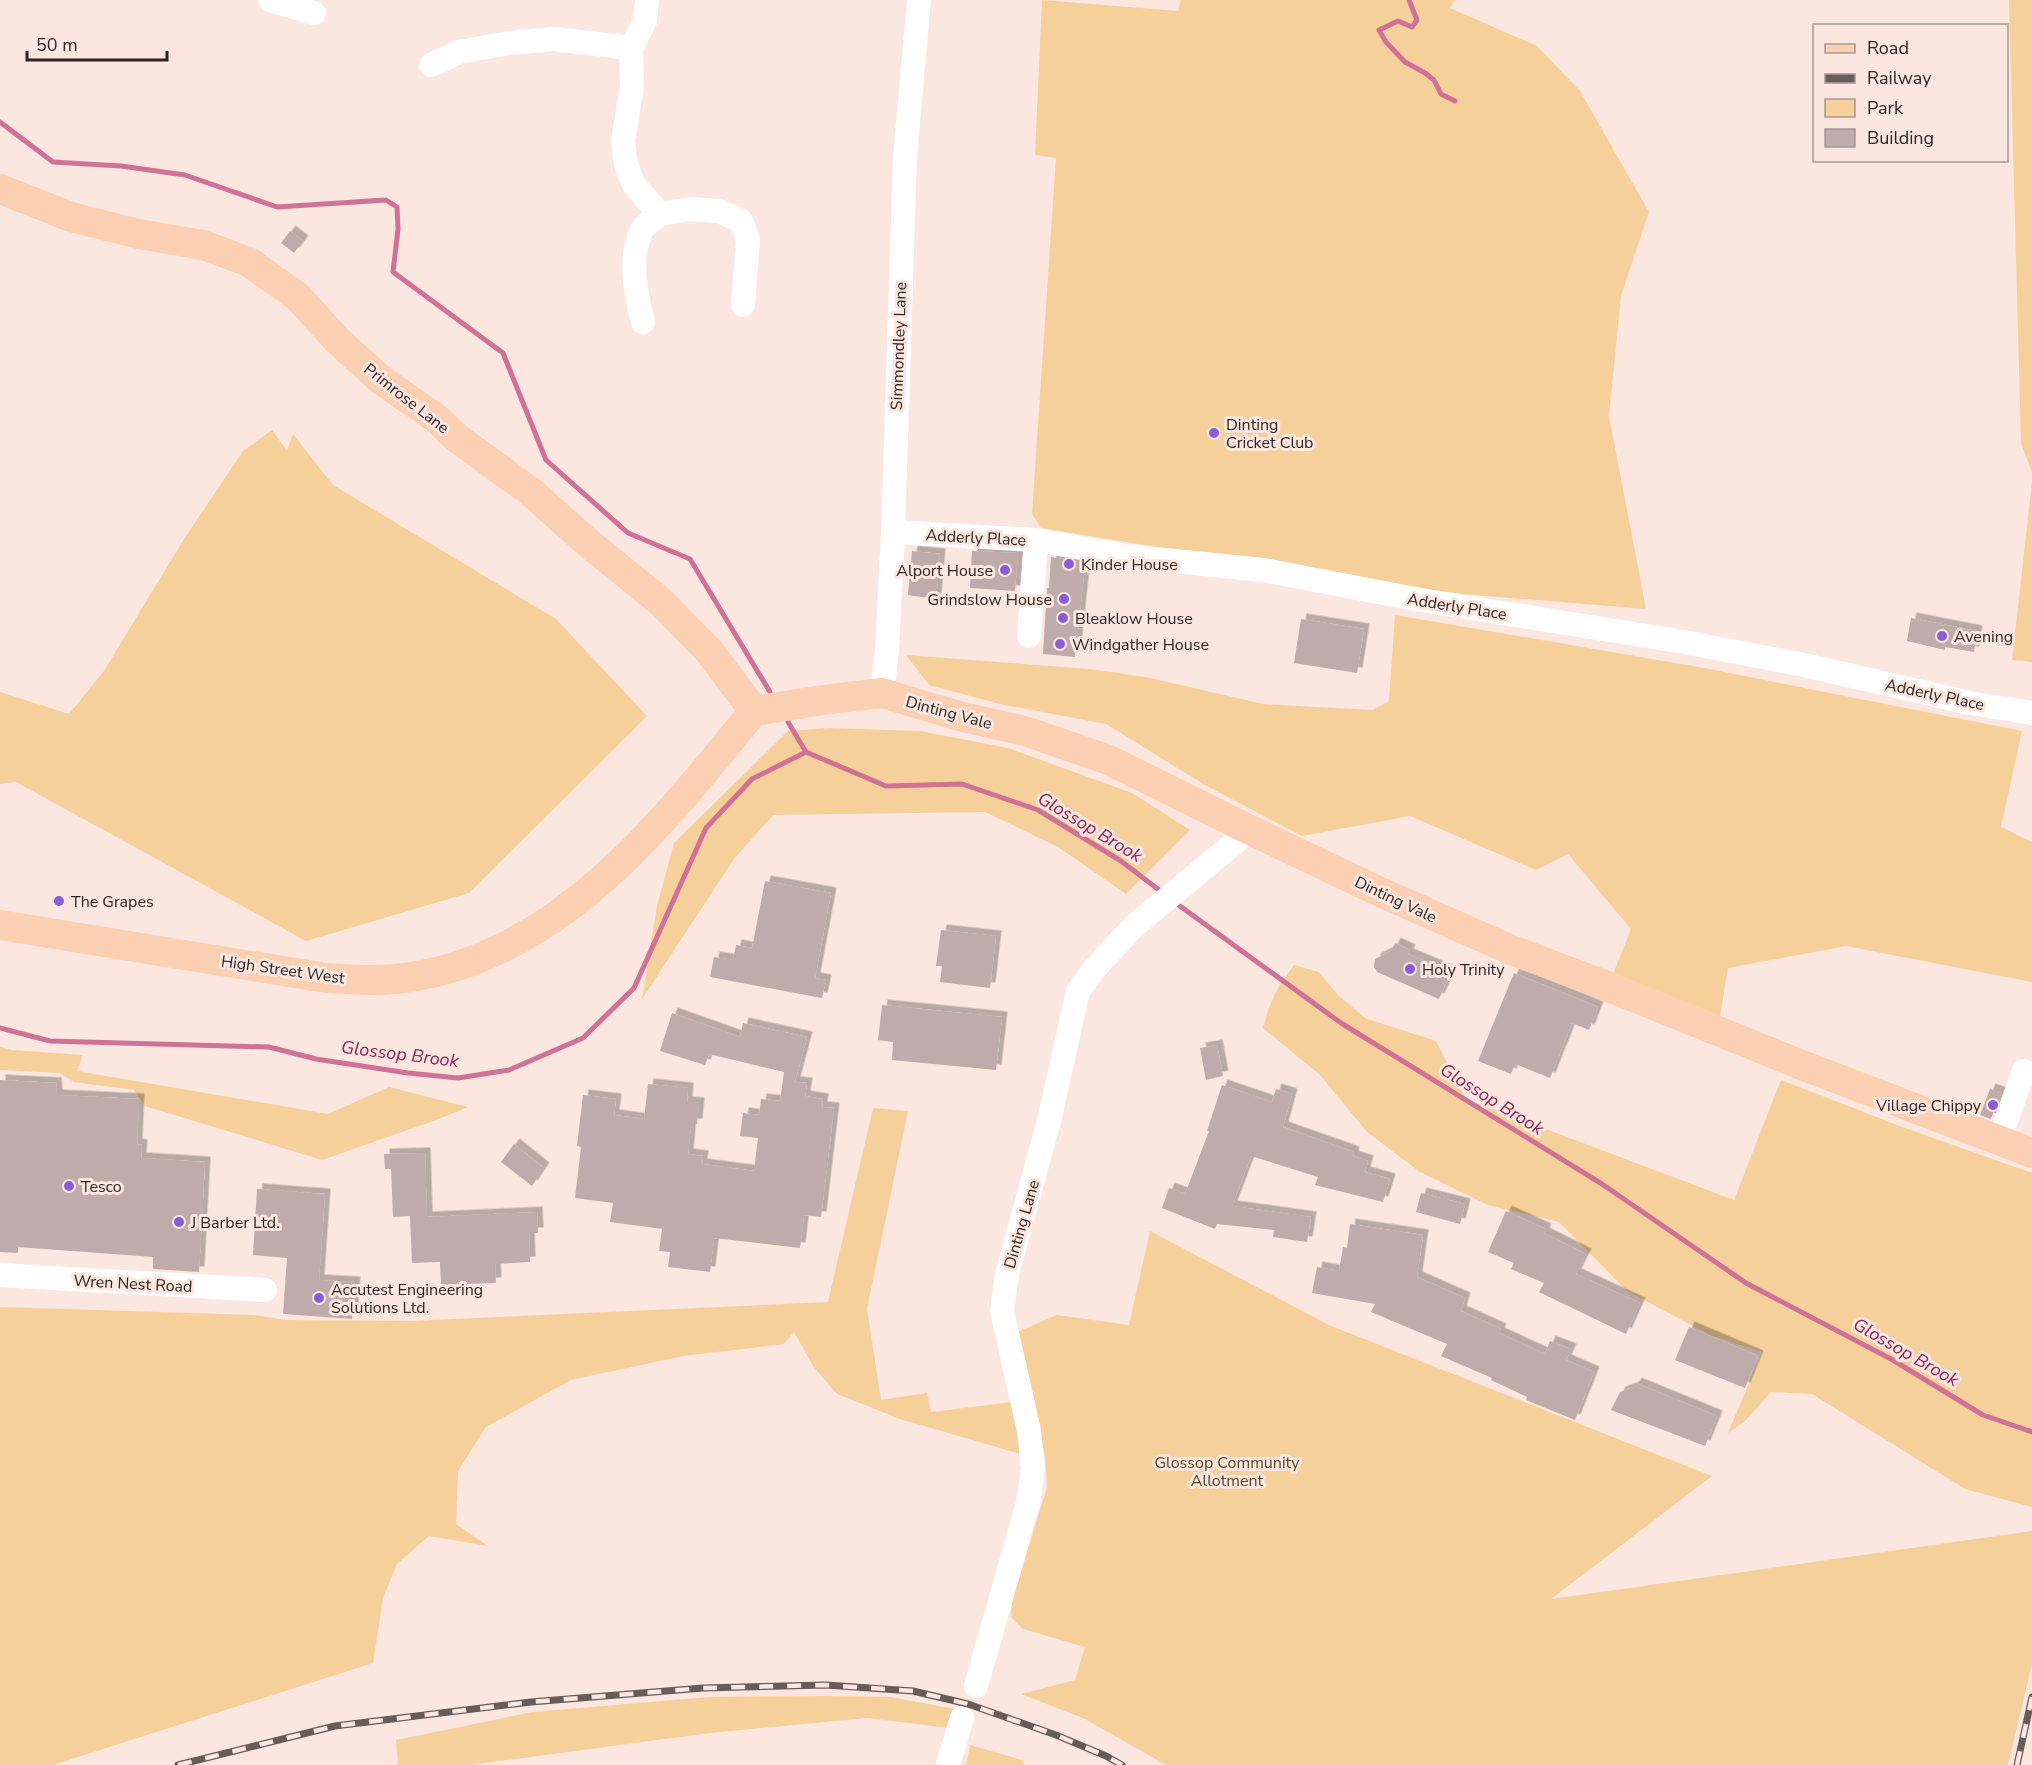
<svg xmlns="http://www.w3.org/2000/svg" width="2032" height="1765" font-family="'Nunito Sans',sans-serif">
<style>
.green{fill:#f6d09a}
.lines{fill:none;stroke-linecap:round;stroke-linejoin:round}
.stream{stroke:#d07296;stroke-width:5}
.building{fill:#c0abab;filter:url(#shadow)}
.minor{stroke:#fff;stroke-width:24}
.major{stroke:#fbd0b2;stroke-width:30}
.rail-casing{stroke:#675c58;stroke-width:7}
.rail{stroke:#fbe6e0;stroke-width:4.5;stroke-dasharray:14;stroke-linecap:butt}
.poi-dot{fill:#8a5dd7;stroke:#fbe6e0;stroke-width:2}
.labels{text-anchor:middle;stroke-width:6;stroke-linejoin:round;paint-order:stroke}
.street-label{font-size:16px;fill:#2c2522;stroke:#fbe6e0}
.poi-label{font-size:16px;fill:#2c2522;stroke:#fbe6e0;text-anchor:start}
.park-label{font-size:16px;fill:#5c4420;stroke:#fbe6e0}
.water-label{font-size:18px;font-style:italic;fill:#922156;stroke:#fbe6e0}
</style>
<defs>
<filter id="shadow"><feDropShadow dx="5.5" dy="-5.5" stdDeviation="0" flood-color="#0004"/></filter>
</defs>
<rect width="100%" height="100%" fill="#fbe6e0"/>
<path class="green" d="M1042,0L1178,11L1181,0H1455L1450,8L1537,46L1580,91L1649,212L1621,296L1609,416L1646,609L1425,591L1041,528L1032,514L1056,158L1035,155Z
M2009,0H2032V472L2021,443Z
M272,430L287,451L293,434L333,485L556,619L647,716L469,893L306,941L16,782L0,784V692L69,714L104,671L184,539L243,451Z
M2032,482V662L2012,660Z
M1395,615L1699,667L2022,731L2001,827L2032,842V982L1846,946L1728,968L1719,1023L1611,979L1631,929L1568,854L1536,870L1410,816L1302,836L1205,785L1106,724L1000,704L929,685L906,655L1089,669L1146,677L1263,704L1373,710L1389,701Z
M829,728L920,731L1008,748L1132,793L1190,830L1126,894L1058,847L985,812L773,815L734,859L642,999L657,906L674,843L788,731Z
M1294,965L1319,972L1337,994L1365,1018L1436,1041L1466,1099L1734,1200L1781,1080L1905,1128L2032,1173V1507L1965,1489L1812,1394L1771,1392L1745,1421L1728,1433L1762,1352L1710,1335L1627,1291L1559,1222L1488,1205L1420,1172L1367,1132L1320,1075L1263,1028C1271,998 1276,990 1294,965Z
M0,1047L12,1050L83,1055L77,1071L328,1114L389,1087L468,1107L439,1119L322,1160L145,1106L134,1090L74,1082L59,1073L0,1070Z
M873,1108L908,1111L867,1309L881,1400L927,1393L931,1412L1012,1402L1024,1455L900,1419L837,1394L813,1366L794,1332L784,1344L683,1356L571,1380L486,1427L458,1471L456,1524L488,1546L429,1536L397,1564L383,1598L373,1663L53,1765H0V1307L254,1315L287,1320L412,1321L828,1302Z
M1150,1231L1329,1325L1712,1476L1551,1599L2032,1531V1664L2008,1765H1166L1085,1719L1021,1694L1075,1680L1085,1647L1023,1629L1011,1617L1012,1601L1047,1487L1045,1456L1017,1332L1057,1315L1129,1325Z
M826,1696L891,1697L954,1709L950,1728L867,1718L710,1733L470,1765H398L396,1740L533,1712L710,1697Z
M970,1745L1022,1760L1024,1765H966Z"/>
<g class="lines">
<path class="stream" d="M1409,0L1417,20L1412,27L1398,21L1379,30L1386,42L1405,62L1425,73L1434,80L1441,94L1455,101
M0,122L53,162L121,166L185,175L277,207L386,200L397,207L398,229L393,272L503,353L546,460L628,533L690,559L770,692
M788,722L806,752
M1173,901L1341,1023L1602,1184L1746,1283L1891,1359L1983,1415L2032,1432
M0,1028L50,1041L269,1047L316,1059L408,1073L458,1078L509,1070L583,1038L634,988L706,828L752,779L806,752L886,786L962,784L1038,810L1121,861L1163,893"/>
</g>
<path class="building" d="M290,231L303,241L294,253L281,243Z
M912,551L940,554L936,599L908,595Z
M972,551L1018,553L1015,591L970,588Z
M1051,557L1088,564L1087,575L1084,574L1075,657L1043,654L1047,588H1049Z
M1911,618L1977,631L1974,652L1945,647V650L1907,641Z
M1301,619L1364,629L1357,673L1294,663Z
M765,881L831,893L815,978L826,980L822,998L710,977L714,957L733,960L736,945L752,948Z
M941,930L996,936L990,988L940,982L942,966H936Z
M1395,943L1410,950L1408,954L1451,972L1439,999L1377,972L1374,967L1375,959L1392,950Z
M1514,973L1598,1007L1589,1030L1572,1023L1550,1078L1515,1064L1511,1074L1478,1061Z
M882,1005L1002,1017L996,1070L892,1060L893,1042L878,1040Z
M672,1013L740,1037L743,1023L807,1037L795,1082L807,1083L805,1096L823,1099L822,1107L834,1108L821,1217L804,1215L800,1248L714,1238L710,1272L668,1267L670,1252L659,1251L662,1229L610,1222L613,1203L575,1198L581,1147L577,1146L583,1095L616,1099L614,1115L644,1119L648,1084L688,1088L687,1102L699,1103L697,1124H691L688,1154L703,1156L702,1164L754,1171L758,1138L740,1136L743,1113L759,1115L761,1099L780,1101L784,1072L709,1054L705,1065L660,1051Z
M1217,1045L1223,1076L1206,1080L1200,1048Z
M0,1080L56,1083L57,1095L139,1099L137,1144L142,1145L141,1158L205,1162L199,1272L153,1269V1257L18,1247V1253L0,1252Z
M1222,1085L1272,1102L1276,1089L1292,1094L1283,1127L1354,1152L1353,1156L1368,1161L1365,1172L1390,1179L1383,1202L1315,1185L1318,1177L1251,1156L1232,1206L1311,1217L1307,1242L1273,1237L1274,1230L1217,1224L1215,1229L1162,1208L1169,1188L1185,1194L1209,1131H1207Z
M1990,1089L2001,1093L1991,1119L1980,1115Z
M514,1144L544,1168L532,1186L501,1162Z
M425,1153L427,1217L537,1212L538,1233H529L530,1262L495,1264L496,1283L441,1285L440,1262L412,1263L410,1216L393,1217L391,1169H385L384,1154Z
M257,1189L325,1194L319,1280L355,1282L352,1319L283,1314L287,1258L253,1255Z
M1421,1193L1465,1204L1460,1224L1416,1212Z
M1506,1211L1546,1229L1544,1233L1586,1254L1576,1274L1640,1303L1626,1334L1539,1292L1544,1283L1511,1269L1514,1263L1488,1252Z
M1350,1224L1423,1235L1417,1277L1465,1298L1461,1311L1501,1329L1499,1333L1545,1354L1550,1341L1571,1349L1566,1360L1594,1372L1575,1420L1526,1400L1527,1397L1491,1380L1492,1378L1441,1356L1447,1344L1371,1312L1375,1304L1312,1293L1317,1267L1339,1271L1343,1247L1347,1248Z
M1689,1327L1758,1356L1745,1388L1675,1360Z
M1636,1383L1717,1416L1705,1446L1611,1410L1620,1392L1634,1387Z"/>
<g class="lines">
<path class="minor" d="M270,0L314,13
M631,48L632,86L623,141L626,165L634,185L660,214C654,219 646,224 642,230C628,260 636,293 643,322
M431,65L459,52L509,43L554,39L631,48L645,21L647,0
M660,214L690,209L719,211L741,221L748,240L743,305
M893,532L1036,540L1126,556L1263,570L1415,599L1684,642L1804,665L1970,703L2032,713
M1029,636L1036,540
M882,693L887,650L893,532L905,156L919,0
M1999,1140L2024,1071
M0,1275L265,1290
M976,1686L1028,1503L1033,1469L1029,1431L1002,1311L1007,1274L1049,1121L1078,991L1096,967L1133,927L1250,830
M948,1765L962,1718"/>
<path class="major" d="M0,189L71,217L139,234L203,245L249,262L298,297L338,341L380,379L437,419L457,438L531,492L587,542L661,602L709,651L754,711
M754,711L823,700L882,693L959,716L1028,732L1109,760L1250,830L1378,891L1509,949L1602,984L1799,1064L2032,1153
M0,925L326,978C357,980 386,982 417,976C565,950 664,821 754,711"/>
<defs>
<path id="rail" d="M178,1765L335,1726L531,1702L703,1688L826,1685L913,1691L968,1704L1056,1735L1106,1756L1122,1765
M2017,1765L2032,1697"/>
</defs>
<use href="#rail" class="rail-casing"/>
<use href="#rail" class="rail"/>
</g>
<g class="poi-dot">
<circle cx="1214" cy="433" r="6"/>
<circle cx="1069" cy="564" r="6"/>
<circle cx="1005" cy="570" r="6"/>
<circle cx="1064" cy="599" r="6"/>
<circle cx="1063" cy="618" r="6"/>
<circle cx="1942" cy="636" r="6"/>
<circle cx="1060" cy="644" r="6"/>
<circle cx="59" cy="901" r="6"/>
<circle cx="1410" cy="969" r="6"/>
<circle cx="1993" cy="1105" r="6"/>
<circle cx="69" cy="1186" r="6"/>
<circle cx="179" cy="1222" r="6"/>
<circle cx="319" cy="1298" r="6"/>
</g>
<g class="labels">
<g class="street-label">
<text transform="translate(898 346) rotate(-88)" y="6">Simmondley Lane</text>
<text transform="translate(407 398) rotate(38)" y="6">Primrose Lane</text>
<text transform="translate(976 537) rotate(3)" y="6">Adderly Place</text>
<text transform="translate(1457 606) rotate(9)" y="6">Adderly Place</text>
<text transform="translate(1935 694) rotate(12)" y="6">Adderly Place</text>
<text transform="translate(949 712) rotate(15)" y="6">Dinting Vale</text>
<text transform="translate(1396 899) rotate(25)" y="6">Dinting Vale</text>
<text transform="translate(283 969) rotate(8)" y="6">High Street West</text>
<text transform="translate(1021 1224) rotate(-74)" y="6">Dinting Lane</text>
<text transform="translate(133 1283) rotate(3)" y="6">Wren Nest Road</text>
</g>
<g class="poi-label">
<text x="1226" y="430">Dinting<tspan x="1226" dy="18">Cricket Club</tspan></text>
<text x="1081" y="570">Kinder House</text>
<text x="993" y="576" text-anchor="end">Alport House</text>
<text x="1052" y="605" text-anchor="end">Grindslow House</text>
<text x="1075" y="624">Bleaklow House</text>
<text x="1954" y="642">Avening</text>
<text x="1072" y="650">Windgather House</text>
<text x="71" y="907">The Grapes</text>
<text x="1422" y="975">Holy Trinity</text>
<text x="1981" y="1111" text-anchor="end">Village Chippy</text>
<text x="81" y="1192">Tesco</text>
<text x="191" y="1228">J Barber Ltd.</text>
<text x="331" y="1295">Accutest Engineering<tspan x="331" dy="18">Solutions Ltd.</tspan></text>
</g>
<g class="park-label">
<text x="1227" y="1468">Glossop Community<tspan x="1227" dy="18">Allotment</tspan></text>
</g>
<g class="water-label">
<text transform="translate(1090 827) rotate(31)" y="6">Glossop Brook</text>
<text transform="translate(400 1054) rotate(7)" y="6">Glossop Brook</text>
<text transform="translate(1492 1099) rotate(32)" y="6">Glossop Brook</text>
<text transform="translate(1906 1352) rotate(30)" y="6">Glossop Brook</text>
</g>
</g>
<rect x="1813" y="24" width="195" height="138" fill="#fbe6e0" stroke="#a89994" stroke-width="1.5"/>
<rect x="1825" y="44" width="30" height="9" fill="#fbd0b2" stroke="#a89994" stroke-width="1.5"/>
<text x="1867" y="54" font-size="18" fill="#2c2522">Road</text>
<rect x="1825" y="74" width="30" height="9" fill="#675c58" stroke="#a89994" stroke-width="1.5"/>
<text x="1867" y="84" font-size="18" fill="#2c2522">Railway</text>
<rect x="1825" y="99" width="30" height="18" fill="#f6d09a" stroke="#a89994" stroke-width="1.5"/>
<text x="1867" y="114" font-size="18" fill="#2c2522">Park</text>
<rect x="1825" y="129" width="30" height="18" fill="#c0abab" stroke="#a89994" stroke-width="1.5"/>
<text x="1867" y="144" font-size="18" fill="#2c2522">Building</text>
<path d="M27 51v9h140v-9" fill="none" stroke="#2c2522" stroke-width="3"/>
<text x="36" y="51" font-size="18" fill="#2c2522" stroke="#fbe6e0" stroke-width="4.5" paint-order="stroke">50 m</text>
</svg>
